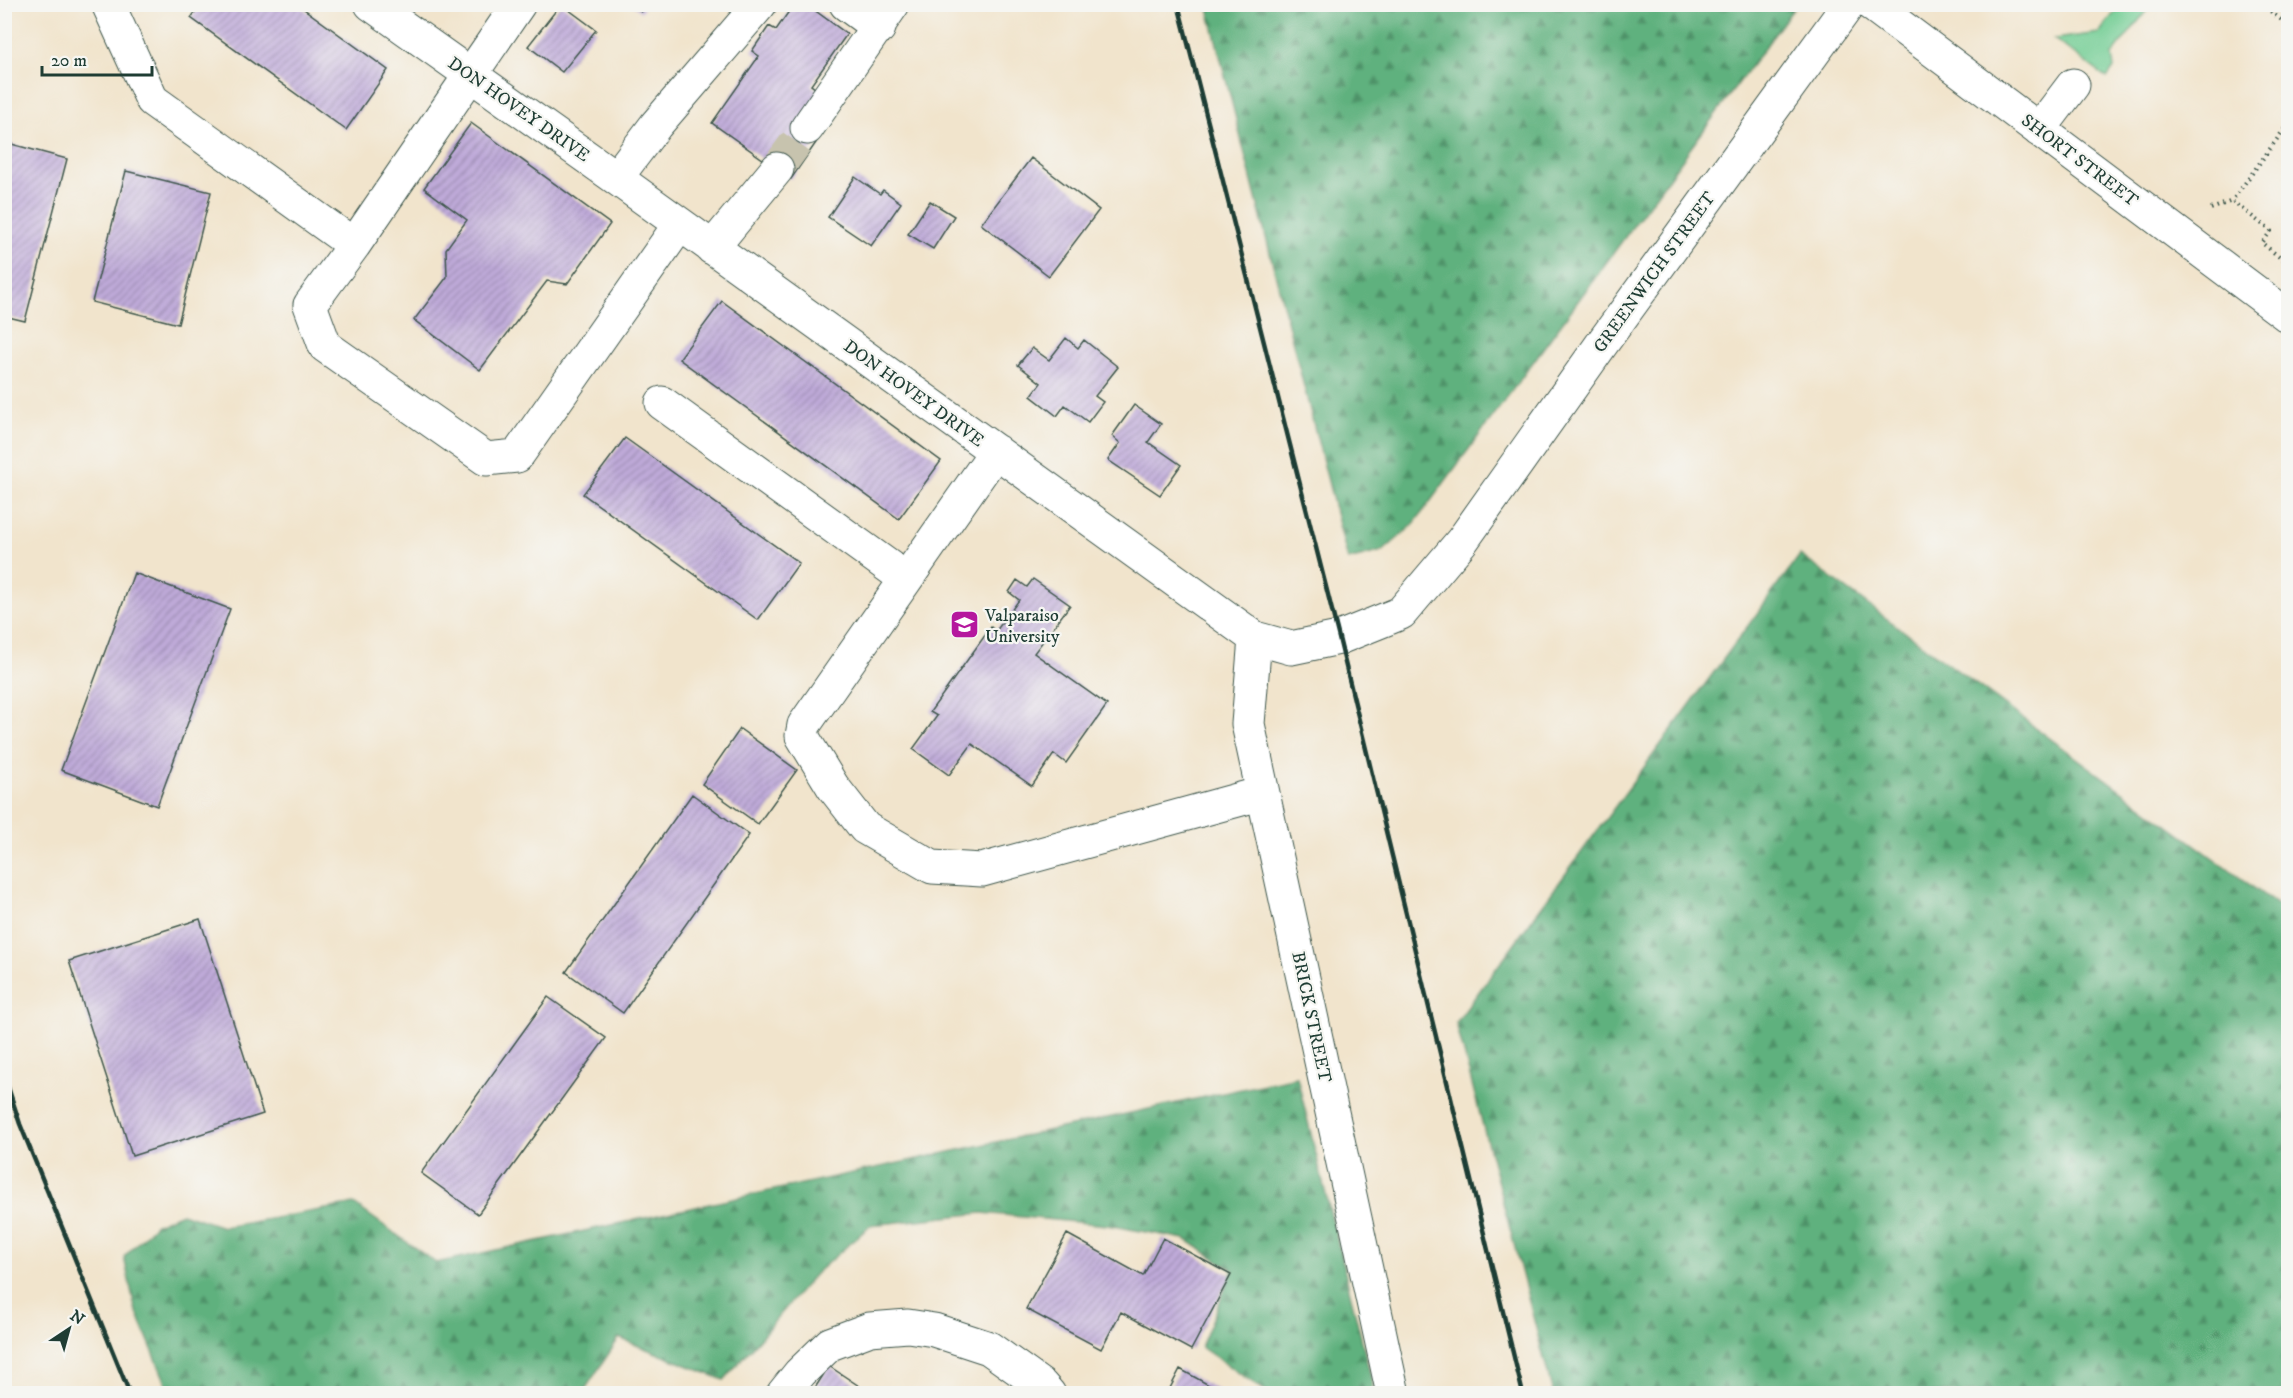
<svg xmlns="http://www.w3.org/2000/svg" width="2293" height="1398" font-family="'IM FELL DW Pica',serif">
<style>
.grass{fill:#74ce95;stroke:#4a8664;stroke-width:1.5}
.forest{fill:url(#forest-firs);stroke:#3f7759;stroke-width:1.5}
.building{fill:url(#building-hatch)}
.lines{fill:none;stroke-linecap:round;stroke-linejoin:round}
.minor-tunnel{stroke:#c7c3ae;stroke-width:33;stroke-dasharray:33 16;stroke-linecap:butt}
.minor-casing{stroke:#3e564b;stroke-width:35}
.path{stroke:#3e564b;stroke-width:4;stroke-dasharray:1.5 4.5;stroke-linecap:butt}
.minor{stroke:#fff;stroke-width:33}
.rail{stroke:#1f3d34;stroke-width:4.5}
.labels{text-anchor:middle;stroke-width:4.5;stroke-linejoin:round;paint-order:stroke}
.street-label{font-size:18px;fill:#1f3d34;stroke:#f6f6f2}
.poi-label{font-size:18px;fill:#1f3d34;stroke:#f6f6f2;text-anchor:start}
</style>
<defs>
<pattern id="forest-firs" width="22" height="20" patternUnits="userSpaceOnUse" patternTransform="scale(1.5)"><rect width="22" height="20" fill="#5fb17e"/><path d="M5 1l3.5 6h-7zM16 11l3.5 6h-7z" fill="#4e9168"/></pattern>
<pattern id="building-hatch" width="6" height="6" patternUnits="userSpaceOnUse" patternTransform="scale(1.5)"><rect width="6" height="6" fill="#bfaad9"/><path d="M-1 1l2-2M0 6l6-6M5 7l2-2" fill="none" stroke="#9b8cb1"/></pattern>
</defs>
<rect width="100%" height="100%" fill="#f6f6f2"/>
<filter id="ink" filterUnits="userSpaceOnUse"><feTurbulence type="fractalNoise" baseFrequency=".0167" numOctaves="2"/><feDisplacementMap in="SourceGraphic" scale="12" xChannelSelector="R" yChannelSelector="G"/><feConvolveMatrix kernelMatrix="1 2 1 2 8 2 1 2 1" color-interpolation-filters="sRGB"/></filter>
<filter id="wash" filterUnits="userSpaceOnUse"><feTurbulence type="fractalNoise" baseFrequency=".008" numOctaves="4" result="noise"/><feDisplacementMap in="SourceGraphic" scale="24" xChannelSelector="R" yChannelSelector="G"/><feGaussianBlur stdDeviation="1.35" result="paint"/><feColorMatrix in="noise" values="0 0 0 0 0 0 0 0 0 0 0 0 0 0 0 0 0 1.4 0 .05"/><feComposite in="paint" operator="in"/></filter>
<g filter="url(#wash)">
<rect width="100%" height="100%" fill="#f1e4cc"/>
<path class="grass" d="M2120,5H2151L2112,55L2114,68L2107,78L2054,39L2099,33Z"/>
<path class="forest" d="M1207,5V4L1796,5L1413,525L1383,551L1348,560Z
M1800,555L2288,913V1393H1553L1456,1023Z
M1297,1077L1373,1386L1368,1393H1268L1201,1347L1233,1270L1185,1239L1107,1225L982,1213L871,1225L815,1274L724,1380L619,1338L582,1394L170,1393L135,1308L124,1257L156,1224L182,1213L223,1227L354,1204L436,1263Z"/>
<g id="blocks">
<path class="building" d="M201,4H297L388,70L346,130L191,18Z
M561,4L596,30L562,72L528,46Z
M631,4H646L641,12Z
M794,4H806L847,34L811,85L824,95L820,137L791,179L712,123L759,56L752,51L769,26L776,30Z
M471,123L610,224L567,284L547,281L480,370L414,320L447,277L446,249L467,220L424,188Z
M4,142L67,159L25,321L4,316Z
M1031,158L1099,210L1049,276L981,224Z
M126,171L211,192L178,324L92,302Z
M855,177L880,194L883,190L901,203L871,246L828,217Z
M930,201L954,216L933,249L908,234Z
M722,301L941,461L899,519L679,359Z
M1066,338L1078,348L1084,340L1118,367L1095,396L1103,402L1088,422L1065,405L1057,416L1031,396L1041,383L1018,365L1032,348L1049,360Z
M1134,405L1161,424L1148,442L1181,465L1160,495L1108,460L1120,443L1112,436Z
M625,438L799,563L758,620L583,494Z
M134,573L230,609L157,806L61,770Z
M1033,579L1070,605L1034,653L1107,705L1066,763L1054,754L1032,786L972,744L949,775L913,749L937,716L930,712L991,627L996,631L1019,600L1009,592L1017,580L1027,587Z
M740,729L797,770L758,824L702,784Z
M692,794L749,835L623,1013L566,972Z
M200,919L263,1114L132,1156L69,961Z
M548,997L606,1038L478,1214L421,1173Z
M1067,1234L1143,1276L1163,1238L1231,1275L1191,1350L1121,1312L1101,1349L1026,1309Z
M829,1366L871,1394H811Z
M1180,1369L1225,1394H1167Z"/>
</g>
</g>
<g filter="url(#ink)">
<use href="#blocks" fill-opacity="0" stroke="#3e564b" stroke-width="1.5"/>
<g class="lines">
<path class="minor-tunnel" d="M777,169L807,128"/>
<defs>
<path id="minor" d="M108,4L152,100L354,245L519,4
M371,4L616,178L1255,638L1291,648L1339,638L1401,613L1462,541L1601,345L1849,4
M846,4L879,28
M1871,4L2288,316
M807,128L893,4
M2039,130L2073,85
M616,178L656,125L760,4
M354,245L310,305L325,346L486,459L517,456L680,224
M712,248L777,169
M662,403L906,579
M996,451L804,725L802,736L833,787L865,828L932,867L982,870L1263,793
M1255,638L1248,724L1393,1394
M783,1394L800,1373L830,1344L870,1329L908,1326L934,1330L989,1348L1042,1386L1049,1394"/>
</defs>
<use href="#minor" class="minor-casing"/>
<path class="path" d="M2261,4L2288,25
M2288,124L2232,201L2271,231L2262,243L2288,264
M2211,209L2232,201"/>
<use href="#minor" class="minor"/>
<path class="rail" d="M1178,4L1339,638L1523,1394
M4,1075L20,1124L130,1394"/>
</g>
</g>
<defs>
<symbol id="university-square" viewBox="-11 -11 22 22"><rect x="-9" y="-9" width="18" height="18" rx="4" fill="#b5179e" stroke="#f6f6f2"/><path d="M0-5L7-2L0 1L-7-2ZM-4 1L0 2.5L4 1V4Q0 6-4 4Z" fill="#fff"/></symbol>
</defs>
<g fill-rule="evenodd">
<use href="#university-square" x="948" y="608" width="33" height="33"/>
</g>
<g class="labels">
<g class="street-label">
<text transform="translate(519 109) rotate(35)" y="6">DON HOVEY DRIVE</text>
<text transform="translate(2080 160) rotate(37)" y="6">SHORT STREET</text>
<text transform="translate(1654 272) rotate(-54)" y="6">GREENWICH STREET</text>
<text transform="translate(914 393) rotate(36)" y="6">DON HOVEY DRIVE</text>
<text transform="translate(1312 1017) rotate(78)" y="6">BRICK STREET</text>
</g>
<g class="poi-label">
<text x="985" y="621">Valparaiso<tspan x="985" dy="21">University</tspan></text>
</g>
</g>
<rect width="2293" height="1398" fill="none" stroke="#f6f6f2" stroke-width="24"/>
<g transform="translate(69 1329) rotate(36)" stroke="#f6f6f2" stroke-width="4.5" paint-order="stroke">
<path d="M0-4.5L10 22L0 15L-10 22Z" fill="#1f3d34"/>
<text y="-9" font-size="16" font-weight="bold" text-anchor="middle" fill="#1f3d34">N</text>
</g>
<path d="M42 66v9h110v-9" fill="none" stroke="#1f3d34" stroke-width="3"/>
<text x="51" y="66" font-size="18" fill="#1f3d34" stroke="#f6f6f2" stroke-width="4.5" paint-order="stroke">20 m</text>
</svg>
